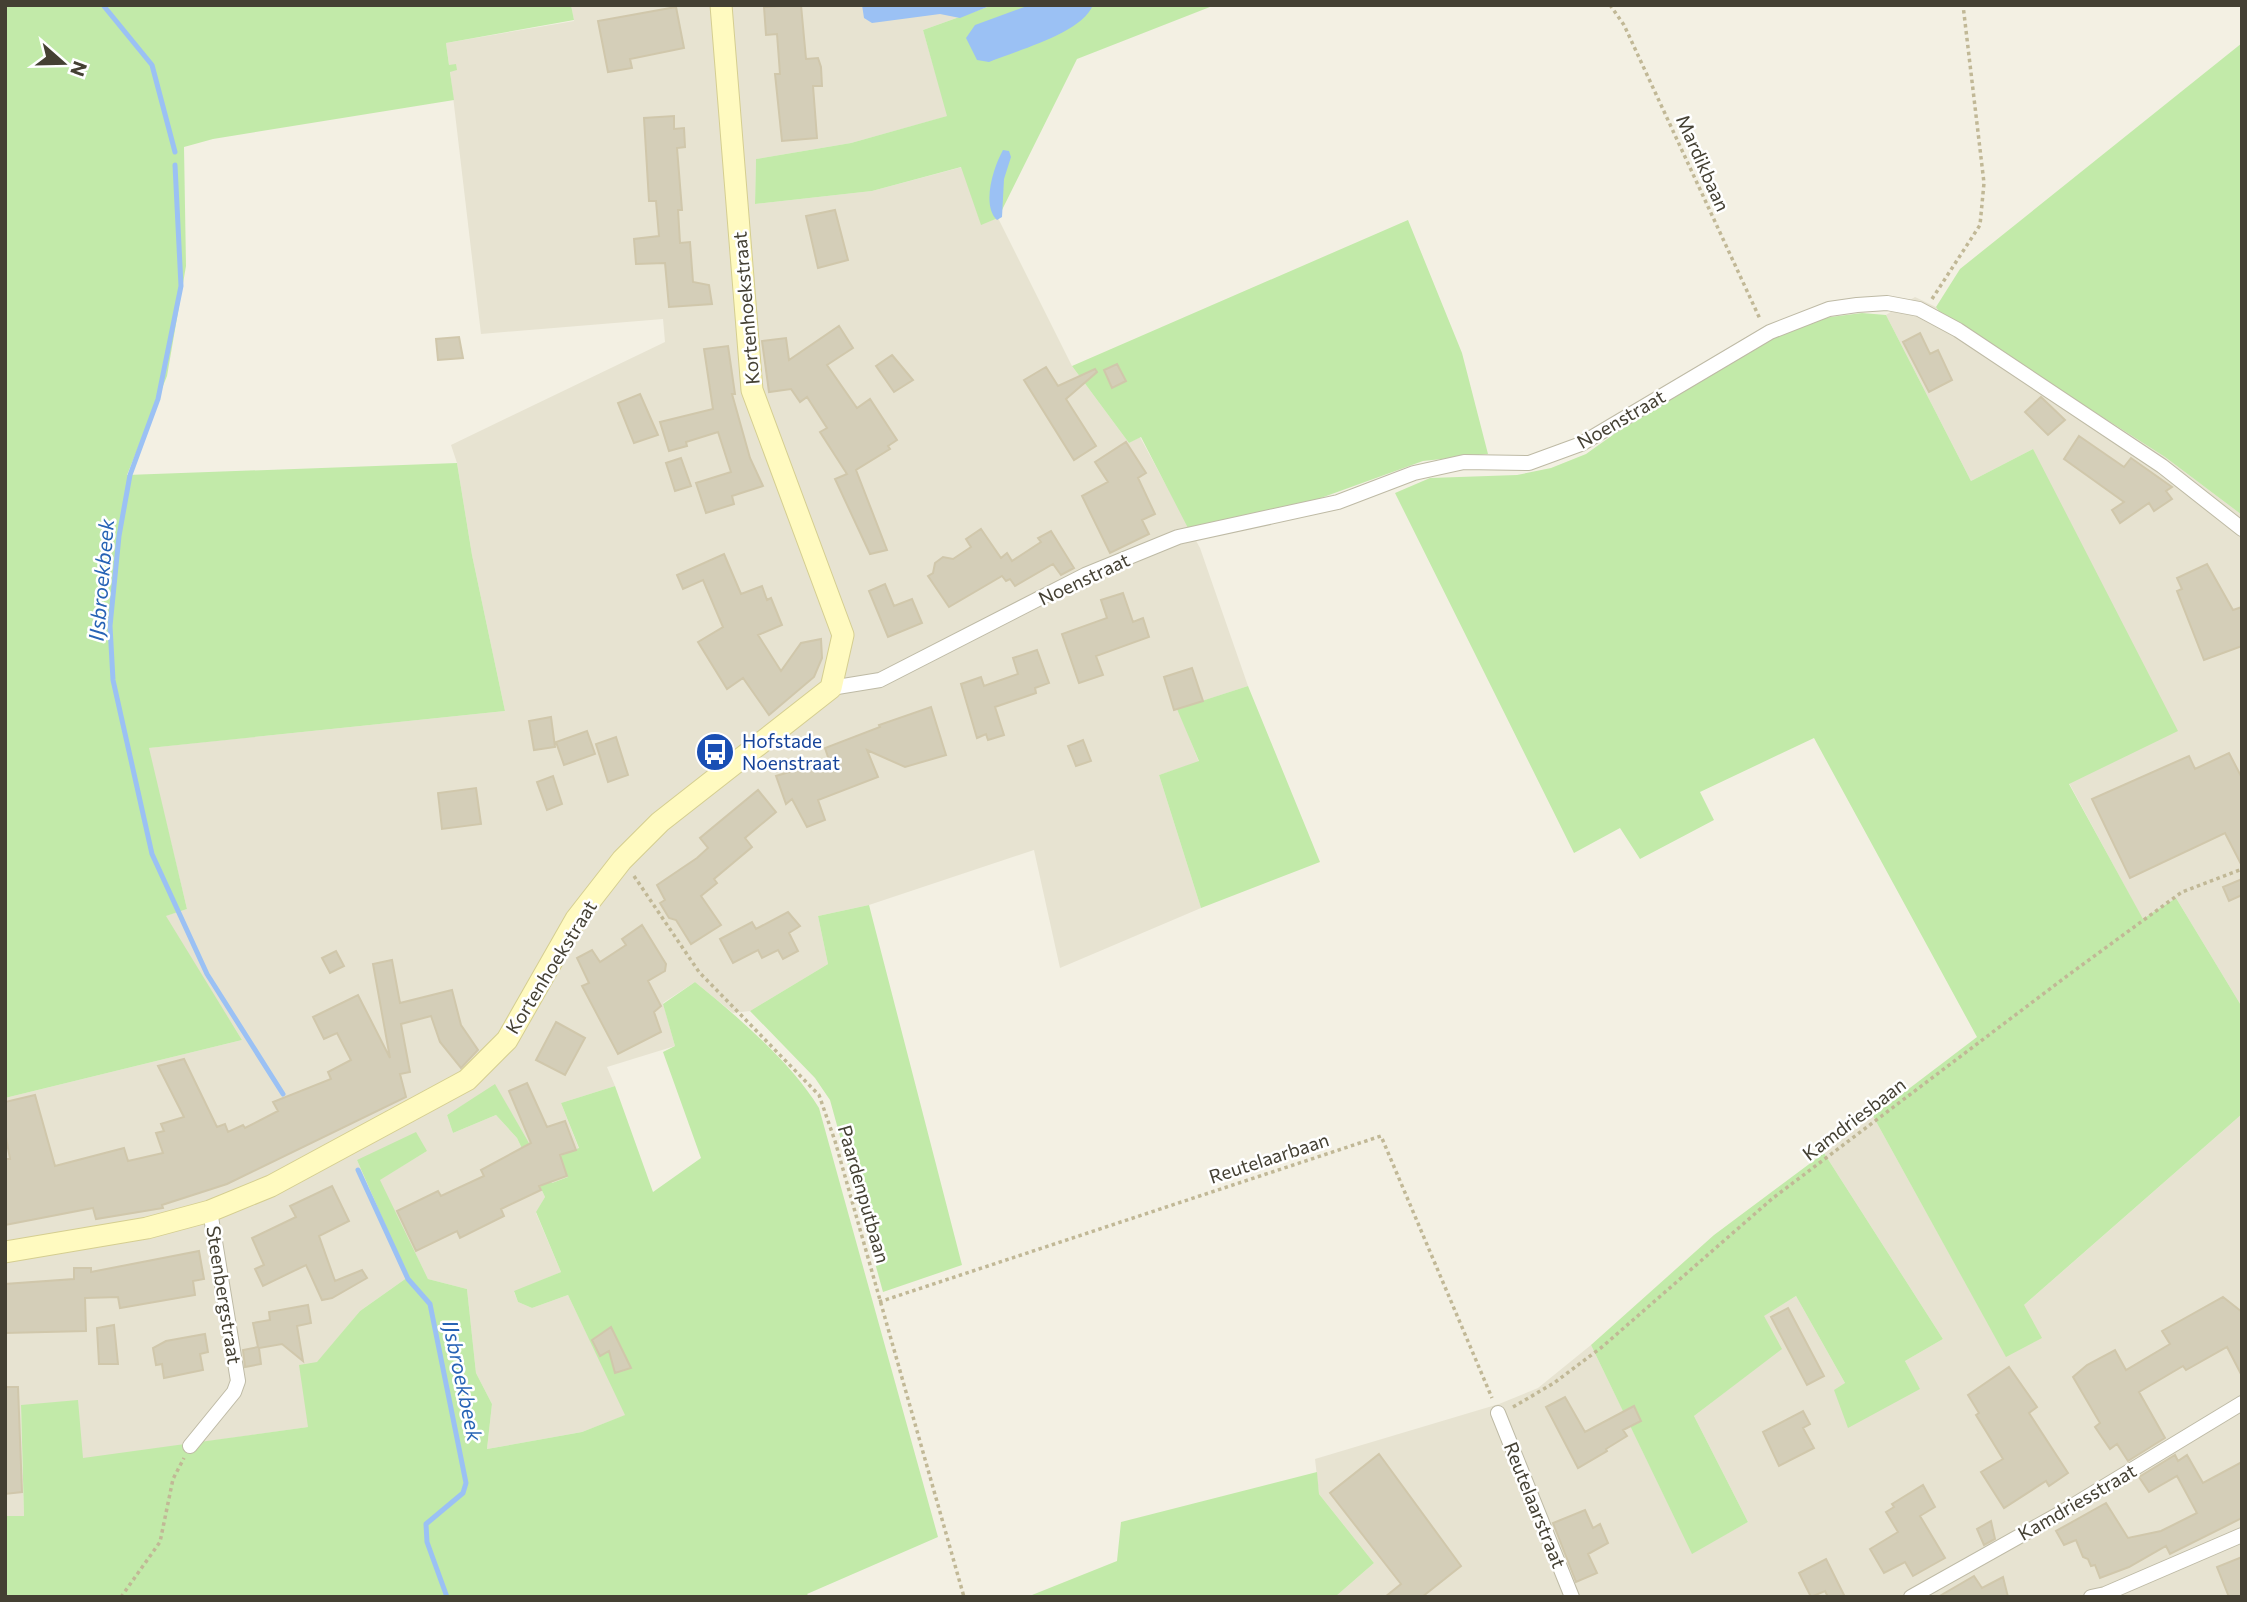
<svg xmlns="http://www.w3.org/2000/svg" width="2247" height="1602" font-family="Commissioner,sans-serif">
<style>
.residential{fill:#e7e3d1}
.green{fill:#c2eaa9}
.water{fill:#9bc1f4}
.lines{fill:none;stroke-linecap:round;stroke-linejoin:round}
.stream{stroke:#9bc1f4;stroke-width:5}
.building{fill:#d4ceb8;stroke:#d0c7ab;stroke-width:2}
.street-casing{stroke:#bebaa5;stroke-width:16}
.secondary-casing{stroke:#d5ce90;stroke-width:23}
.path{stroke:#c1b896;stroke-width:3.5;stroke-dasharray:3.5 3.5;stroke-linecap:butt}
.street{stroke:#fff;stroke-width:14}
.secondary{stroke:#fffac0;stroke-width:21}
.labels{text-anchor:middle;stroke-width:5;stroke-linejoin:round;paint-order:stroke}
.street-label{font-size:19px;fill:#444033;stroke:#fff}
.transit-label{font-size:19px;fill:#164399;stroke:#fff;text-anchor:start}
.water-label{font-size:21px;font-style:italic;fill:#2763b5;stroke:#fff}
</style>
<rect width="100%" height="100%" fill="#f3f0e3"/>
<path class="residential" d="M571,5H993L923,30L948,116L851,143L756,159L755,204L872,191L962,167L981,224L998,218L1072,366L1129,443L1140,437L1200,548L1248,686L1178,709L1199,762L1159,775L1201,908L1060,968L1034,850L869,905L818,916L828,964L750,1011L733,1013L695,982L663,1003L675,1046L607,1067L615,1086L561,1103L579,1149L568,1177L552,1183L495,1085L447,1115L453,1133L496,1115L517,1138L545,1197L536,1213L561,1272L514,1292L518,1302L532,1308L568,1295L626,1415L582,1432L487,1449L492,1404L476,1373L467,1289L428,1279L379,1180L427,1151L357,1160L408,1277L360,1311L317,1363L308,1427L83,1459L21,1405L24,1516H5V1098L242,1040L165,916L187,909L148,748L505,711L472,555L457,463L451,445L665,342L663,319L481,334L450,71L456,70L449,65L446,43L574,21Z
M1915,297L1936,307L1940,313L2165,457L2242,515V1007L2176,898L2143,920L2069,783L2033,449L1971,481L1886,315Z
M2242,1114V1597H1335L1374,1563L1319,1494L1315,1459L1499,1404L1538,1388L1591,1345L1692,1553L1748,1522L1694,1416L1781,1349L1763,1316L1796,1296L1845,1383L1919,1389L1905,1361L1943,1339L1824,1153L1873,1116L2006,1356L2023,1306Z"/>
<path class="green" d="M5,5H571L574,20L446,43L449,65L456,64L457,70L450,72L454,100L213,139L184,147L186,266L167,376L127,475L457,463L472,555L505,711L149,748L187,909L166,916L242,1040L5,1098Z
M993,5H1215L1077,59L998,218L981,225L961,167L872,191L755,204L756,159L851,143L947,116L923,30Z
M2242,43V515L2165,457L1940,313L1936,307L1960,269Z
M1408,220L1462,353L1488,454L1423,461L1318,499L1188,528L1141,437L1129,443L1072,366Z
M1862,313L1886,315L1971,481L2033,449L2178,731L2069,784L2143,919L2176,898L2242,1007V1114L2024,1305L2042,1338L2006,1357L1873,1116L1977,1037L1814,738L1700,792L1714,820L1640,859L1620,828L1574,853L1395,493L1430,478L1517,475L1551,468L1586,454L1648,410L1771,339L1823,318Z
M1248,686L1320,862L1201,908L1159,775L1199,761L1177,709Z
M869,905L962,1265L883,1292L830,1100L815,1078L750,1011L828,964L818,916Z
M695,982C738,1017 791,1062 819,1108L938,1537L807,1594L810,1597H5V1516H24L21,1405L78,1400L83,1458L308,1427L299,1365L317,1362L360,1311L408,1277L357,1160L416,1132L427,1151L380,1180L428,1279L467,1289L476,1373L492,1404L487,1449L582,1432L625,1415L568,1295L532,1308L518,1302L514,1291L561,1272L536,1212L545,1197L517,1138L496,1115L453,1133L447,1115L495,1084L552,1183L568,1177L560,1156L579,1148L561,1103L615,1086L653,1192L701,1158L663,1052L675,1046L663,1004Z
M1824,1153L1943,1339L1905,1361L1920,1389L1848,1428L1834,1390L1845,1383L1796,1296L1764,1316L1782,1349L1694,1416L1748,1522L1692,1554L1591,1345L1714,1235Z
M1317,1472L1319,1494L1374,1563L1335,1597H1027L1117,1561L1121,1522Z"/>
<path class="water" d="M862,5H992L960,18L940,14L872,23L864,18Z
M1030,5H1093C1081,34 1017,50 989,62L977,60L966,38L975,25Z
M1003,150L1009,151L1011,157L1004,179L1002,217L997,220C981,205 994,166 1003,150Z"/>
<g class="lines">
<path class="stream" d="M103,5L152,65L175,152
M175,165L181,286L158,399L130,475L119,536L110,626L113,680L152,854L207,974L283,1094
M358,1170L408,1279L430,1304L466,1483L463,1493L426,1524L427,1542L447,1597"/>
</g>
<path class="building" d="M801,5L806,59L818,58L821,67L822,86H813L817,138L782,141L775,74H780L777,34L766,35L764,7Z
M676,7L684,48L630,59L632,68L608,72L598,21Z
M674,116V129L684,128L685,147L677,148L682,210H678L680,243L690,242L693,282L709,285L712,304L669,307L665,263L636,264L634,239L659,236L656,201H649L644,118Z
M835,210L848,260L818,268L806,216Z
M839,326L853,348L827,365L857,408L870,399L897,440L888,446L890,449L856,470L887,550L870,554L835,479L847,474L820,432L827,428L807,397L800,402L791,389L769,392L762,341L786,338L789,360Z
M1920,333L1930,354L1938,350L1952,380L1929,392L1903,342Z
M459,337L463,358L438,360L436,339Z
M728,346L735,394H732L750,458L763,486L732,496L734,504L706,513L696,483L731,472L718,432L686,442L687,446L669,451L660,422L713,409L704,349Z
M892,355L913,380L894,392L876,366Z
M1117,364L1126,381L1112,388L1104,370Z
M1046,367L1058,386L1095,369L1097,372L1066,399L1096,446L1074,460L1024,380Z
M640,394L658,435L634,443L618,403Z
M2041,397L2065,420L2048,435L2025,412Z
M2079,436L2124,467L2131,458L2172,487L2166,491L2172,499L2154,511L2149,503L2120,523L2112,510L2124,502L2064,459Z
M1126,442L1146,473L1138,478L1155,514L1142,520L1149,534L1110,553L1082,496L1108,482L1095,462Z
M681,458L691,486L675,491L666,463Z
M981,529L1001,558L1007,553L1012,561L1041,542L1038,538L1051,531L1074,568L1061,575L1053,564L1015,586L1010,579L1006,581L1002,576L949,607L928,576L933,573L935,563L943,557L953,559L971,547L966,539Z
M724,554L741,594L762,586L767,600L771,598L782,625L758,635L781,671L801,643L821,639L822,658L814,677L769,715L743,678L727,689L698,642L723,627L703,580L683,589L677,575Z
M2207,564L2233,610L2242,607V646L2204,660L2177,591L2182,589L2177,578Z
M885,584L894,606L912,599L922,623L888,637L869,591Z
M1123,593L1133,622L1143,618L1149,637L1096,656L1103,675L1079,683L1062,634L1107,618L1101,600Z
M1037,650L1049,683L1035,688L1036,693L995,707L1004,735L988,740L986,734L977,738L961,684L981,677L984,686L1018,674L1013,658Z
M1192,668L1203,701L1174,710L1164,677Z
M931,707L946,755L905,767L867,750L878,777L818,800L825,820L807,827L792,799L786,804L776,776L829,760L825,748L880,727L879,725Z
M551,717L555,747L534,750L529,721Z
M587,731L595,754L564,765L556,742Z
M616,737L628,775L608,782L596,744Z
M1083,740L1091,761L1076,766L1068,746Z
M2229,753L2242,778V866L2225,833L2130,878L2092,799L2189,756L2195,769Z
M553,776L562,804L547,810L537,782Z
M476,788L481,824L442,829L438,793Z
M758,790L776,812L745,838L752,847L714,879L717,883L701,896L721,925L691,944L676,920L669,918L660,903L665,900L657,885L697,858L708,848L700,838Z
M2242,879V895L2229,901L2223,887Z
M788,912L800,926L789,933L798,951L783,959L778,950L762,958L758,950L733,963L720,939L752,922L756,929Z
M642,925L666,964L665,971L648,981L661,1006L654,1012L661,1032L618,1054L582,986L589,983L577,958L592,950L600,962L626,945L622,939Z
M336,951L344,966L330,973L322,958Z
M392,960L400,1003L452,990L461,1025L478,1050L461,1068L440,1042L431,1016L401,1024L410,1072L400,1074L406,1097L227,1184L162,1205L163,1208L96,1219L93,1208L5,1225V1159H10L5,1132V1102L35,1095L55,1166L124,1148L128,1161L163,1153L156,1133L164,1131L161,1124L184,1117L158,1066L184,1059L217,1127L225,1124L228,1132L243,1125L245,1128L278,1111L273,1102L331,1079L328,1072L351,1060L337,1033L324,1039L313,1017L358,995L390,1058L373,964Z
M556,1022L585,1038L565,1075L536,1060Z
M527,1083L547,1127L565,1121L576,1150L560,1155L567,1176L539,1186L541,1190L501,1209L504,1216L460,1238L457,1231L416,1251L397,1211L438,1191L441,1196L484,1176L481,1170L531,1143L509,1091Z
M332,1186L349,1221L319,1236L335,1281L362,1270L367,1278L332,1298L322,1300L306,1265L263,1286L255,1269L264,1265L252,1238L296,1217L290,1206Z
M199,1251L204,1279L193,1281L195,1295L120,1308L118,1297L85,1298L86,1331L5,1333V1284L74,1279V1268H91V1272Z
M2223,1297L2242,1312V1376L2227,1347L2186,1370L2183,1366L2139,1392L2165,1438L2128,1461L2117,1444L2110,1449L2095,1427L2100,1423L2073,1377L2087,1365L2115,1350L2126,1370L2170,1344L2162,1331Z
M308,1305L311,1323L297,1326L303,1361L282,1344L259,1348L261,1364L245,1367L243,1350L258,1347L253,1323L270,1320L269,1312Z
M1788,1308L1824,1376L1807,1385L1771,1317Z
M114,1325L118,1364H99L97,1328Z
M611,1327L631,1368L615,1373L609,1351L600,1356L592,1340Z
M205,1334L208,1352L200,1354L203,1370L164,1378L162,1364L156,1365L153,1348L166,1341Z
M2009,1367L2037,1407L2029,1413L2068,1473L2049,1486L2046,1481L2004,1508L1981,1472L2003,1459L1976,1415L1979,1413L1968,1395Z
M5,1387H18L22,1492L5,1494Z
M1565,1397L1585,1432L1634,1406L1641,1421L1623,1430L1627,1436L1606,1449L1607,1451L1578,1468L1546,1407Z
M1803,1411L1810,1424L1803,1428L1814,1448L1779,1466L1763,1432Z
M1379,1454L1461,1566L1422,1597H1385L1401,1584L1330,1493Z
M2175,1455L2178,1461L2187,1455L2203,1483L2242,1462V1518L2170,1554L2166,1546L2129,1567L2100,1578L2095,1565L2091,1566L2088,1559L2083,1557L2076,1540L2064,1545L2056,1531L2106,1503L2128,1538L2161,1531L2197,1513L2177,1476L2149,1492L2139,1477Z
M1923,1485L1935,1507L1920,1516L1945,1558L1913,1576L1905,1562L1884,1573L1870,1549L1898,1532L1886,1512L1894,1507L1892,1504Z
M1585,1510L1593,1528L1600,1524L1608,1543L1588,1554L1597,1573L1576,1582L1553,1523Z
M1991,1521L1995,1539L1984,1545L1977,1529Z
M2242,1557V1597H2229L2217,1567Z
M1826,1559L1845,1597H1828L1825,1591L1811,1597L1799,1573Z
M1974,1576L1982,1588L2003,1577L2008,1597H1938Z"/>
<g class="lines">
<defs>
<path id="street" d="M831,688L880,680L1085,575L1178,537L1338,502L1414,473L1464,462L1529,463L1581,444L1770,332L1829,309L1857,305L1887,303L1919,309L1958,330L2162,466L2242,529
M1498,1413L1572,1597
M190,1446L234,1392L238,1381L210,1211
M1911,1597L2059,1514L2242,1403
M2091,1597L2105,1594L2242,1535"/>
<path id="secondary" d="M5,1252L147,1228L210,1211L271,1186L467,1080L507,1040L576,919L622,860L660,822L831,688L843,635L752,390L721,5"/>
</defs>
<use href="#street" class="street-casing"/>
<use href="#secondary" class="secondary-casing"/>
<path class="path" d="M1610,5L1624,25L1760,319
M1932,299L1980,225L1984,183L1963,5
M634,876L699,972L819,1095L835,1141L964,1597
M879,1302L1381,1136L1492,1398
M1513,1407L1554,1383L1602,1347L1773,1198L2067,976L2182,892L2242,869
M121,1597L160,1542L173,1479L184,1458"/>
<use href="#street" class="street"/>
<use href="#secondary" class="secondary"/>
</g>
<defs>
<symbol id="bus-disc" viewBox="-11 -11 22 22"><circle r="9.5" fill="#1a4fb4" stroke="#fff"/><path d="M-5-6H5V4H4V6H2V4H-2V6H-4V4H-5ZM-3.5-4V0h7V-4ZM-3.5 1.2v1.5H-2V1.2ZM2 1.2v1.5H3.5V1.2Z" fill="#fff"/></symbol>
</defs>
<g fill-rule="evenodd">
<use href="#bus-disc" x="693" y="730" width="44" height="44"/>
</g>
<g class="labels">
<g class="street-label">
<text transform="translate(1703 163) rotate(66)" y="7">Mardikbaan</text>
<text transform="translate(746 308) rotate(-95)" y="7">Kortenhoekstraat</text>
<text transform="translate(1621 419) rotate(-30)" y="7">Noenstraat</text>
<text transform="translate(1084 579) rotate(-25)" y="7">Noenstraat</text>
<text transform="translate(551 967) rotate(-58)" y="7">Kortenhoekstraat</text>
<text transform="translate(1854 1119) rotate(-37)" y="7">Kamdriesbaan</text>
<text transform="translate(1269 1158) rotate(-18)" y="7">Reutelaarbaan</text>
<text transform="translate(864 1194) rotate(74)" y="7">Paardenputbaan</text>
<text transform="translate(224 1295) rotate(81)" y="7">Steenbergstraat</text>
<text transform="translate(2077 1502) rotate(-30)" y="7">Kamdriesstraat</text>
<text transform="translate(1535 1505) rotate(68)" y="7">Reutelaarstraat</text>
</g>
<g class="transit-label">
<text x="742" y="748">Hofstade<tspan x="742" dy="22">Noenstraat</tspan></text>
</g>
<g class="water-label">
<text transform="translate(102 580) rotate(-85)" y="7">IJsbroekbeek</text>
<text transform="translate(462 1381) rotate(78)" y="7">IJsbroekbeek</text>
</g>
</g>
<rect width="2247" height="1602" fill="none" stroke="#444033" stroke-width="14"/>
<g transform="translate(63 63) rotate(110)" stroke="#ffffff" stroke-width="5" paint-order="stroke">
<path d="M0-5L12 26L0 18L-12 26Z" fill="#444033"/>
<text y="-10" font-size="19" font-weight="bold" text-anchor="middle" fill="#444033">N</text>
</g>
</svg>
